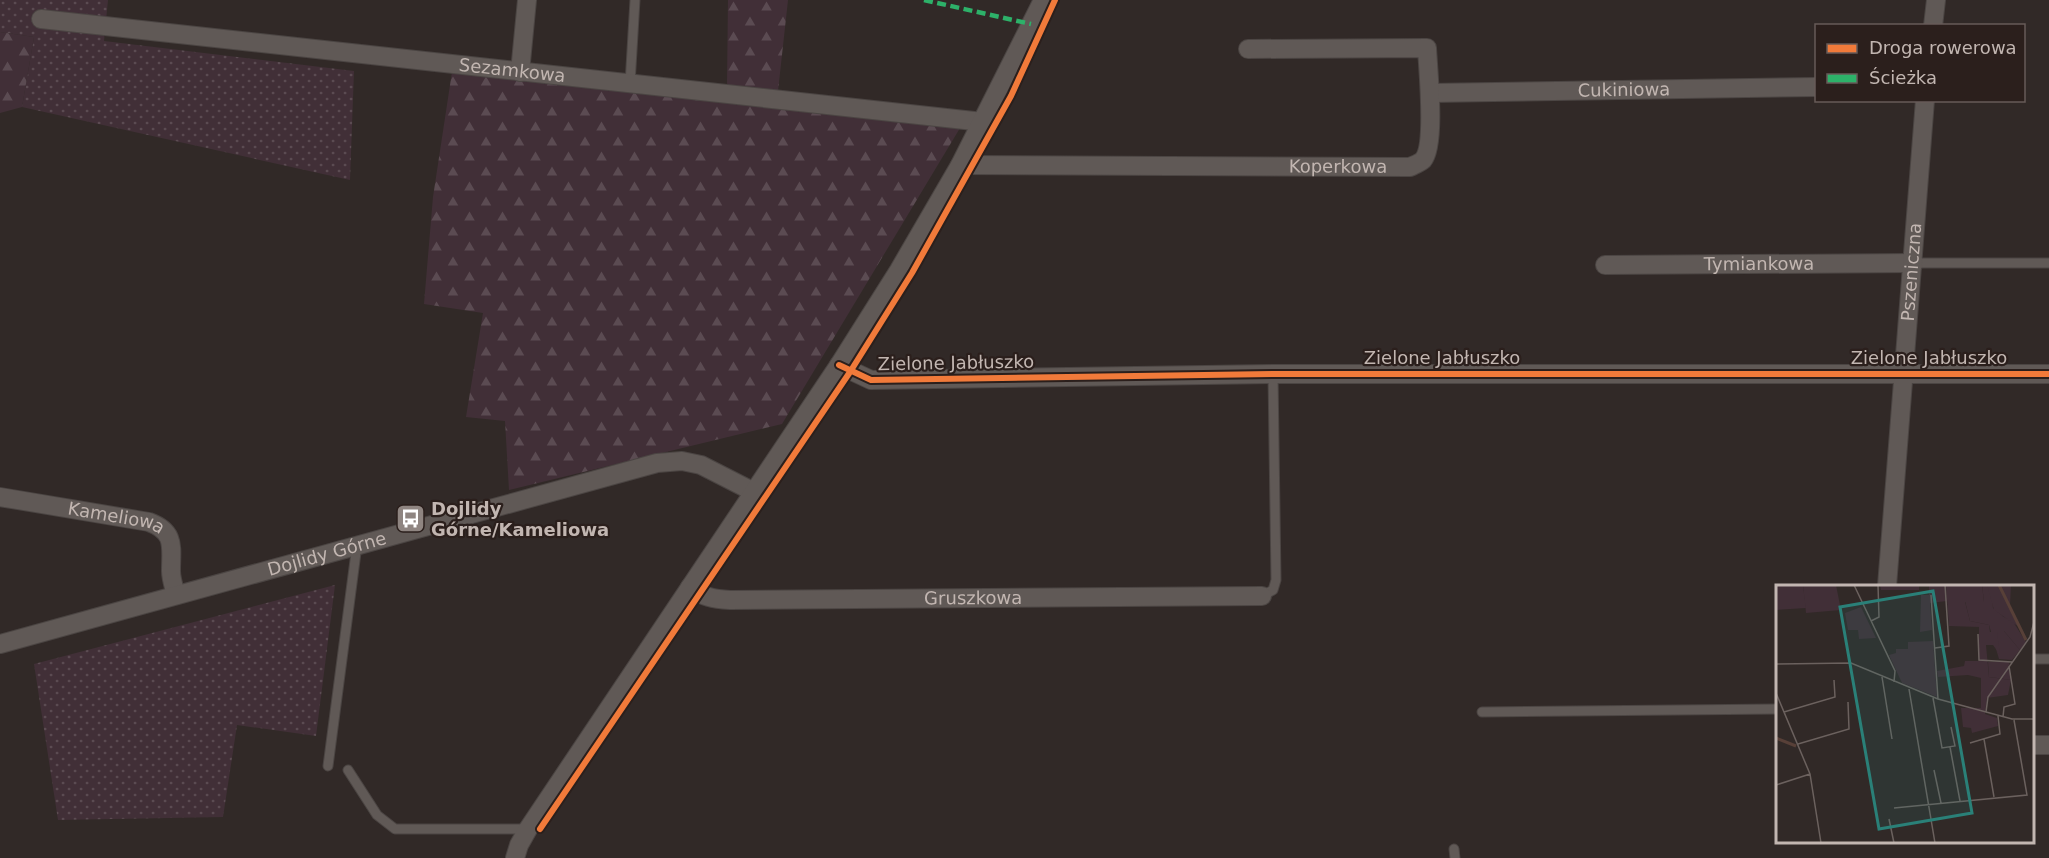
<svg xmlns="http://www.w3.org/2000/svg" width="2049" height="858" font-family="'DejaVu Sans',sans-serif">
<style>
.grass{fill:url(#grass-dots)}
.forest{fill:url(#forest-firs)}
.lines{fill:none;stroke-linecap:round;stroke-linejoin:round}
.lane-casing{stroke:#4b4543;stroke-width:11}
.street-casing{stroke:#4b4543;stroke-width:20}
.lane{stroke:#605956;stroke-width:9}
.street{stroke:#605956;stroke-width:18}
.quiet{stroke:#2db169;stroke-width:4.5;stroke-dasharray:9 4.5;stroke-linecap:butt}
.cycleway-casing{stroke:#2b1f1c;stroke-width:10}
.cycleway{stroke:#f17a3a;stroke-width:6}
.labels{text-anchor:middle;stroke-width:4.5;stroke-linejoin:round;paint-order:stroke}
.street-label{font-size:18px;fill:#c2b6b1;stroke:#2b1f1c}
.poi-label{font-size:18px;font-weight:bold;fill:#c2b6b1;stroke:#2b1f1c;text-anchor:start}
.inset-river{fill:none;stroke:#584038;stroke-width:3}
.inset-road{fill:none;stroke:#6b615e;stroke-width:1.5}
.view{fill:#2a8078;fill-opacity:0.15;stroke:#2a8078;stroke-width:3}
.inset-edge{fill:none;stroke:#c2b6b1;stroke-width:3}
</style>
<defs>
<pattern id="grass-dots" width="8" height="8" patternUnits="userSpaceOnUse" patternTransform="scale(1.5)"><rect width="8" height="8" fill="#412f37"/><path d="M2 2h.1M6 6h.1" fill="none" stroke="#5b4b52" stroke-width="1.8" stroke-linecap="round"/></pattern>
<pattern id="forest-firs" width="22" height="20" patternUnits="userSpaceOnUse" patternTransform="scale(1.5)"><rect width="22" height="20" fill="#412f37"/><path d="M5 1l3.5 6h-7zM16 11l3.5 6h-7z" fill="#5b4b52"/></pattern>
</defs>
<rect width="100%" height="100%" fill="#312927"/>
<path class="grass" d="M0,0H108L104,41L354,71L350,180L22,107L34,37L0,32Z
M335,585L316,736L237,725L223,817L58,820L34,664Z"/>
<path class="forest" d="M728,0H788L778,91L727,86Z
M0,32L34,37L22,107L0,113Z
M452,72L960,128L782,424L509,490L505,421L466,417L483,313L424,304L433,197Z"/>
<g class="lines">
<defs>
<path id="lane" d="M630,84L635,0
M1914,263H2049
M1262,596L1273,590L1276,580L1273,374
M2032,659H2049
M1482,712L1778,709
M328,766L357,545
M348,770L377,815L395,829H528
M1454,849L1455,858"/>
<g id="street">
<path id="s1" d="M41,19L983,122"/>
<path d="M1933,26L1936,0"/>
<path d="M520,72L527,0"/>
<path id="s2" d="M1430,93L1816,87"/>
<path id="s3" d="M960,165L1410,167C1414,165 1420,163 1423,160C1436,145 1428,70 1427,48L1248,49"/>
<path id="s4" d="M1605,265L1914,263"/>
<path d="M839,365L871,380L1273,374H2049"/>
<path id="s5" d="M0,497L149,522C176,532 171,547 171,571C171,579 174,587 176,595"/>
<path id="s6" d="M1887,586L1925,100"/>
<path id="s7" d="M690,587C703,597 713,599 730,600L1262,596"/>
<path id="s8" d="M0,644L657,463L682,461L701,465L754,492"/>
<path d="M2032,745H2049"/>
<path d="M515,858L519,845L528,829L839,365L899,270L960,165L1043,0"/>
</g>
</defs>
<use href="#lane" class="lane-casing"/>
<use href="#street" class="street-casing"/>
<use href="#lane" class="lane"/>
<use href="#street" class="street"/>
<path class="quiet" d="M924,0L1031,24"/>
<defs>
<path id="cycleway" d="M839,365L871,380L1273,374H2049
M540,829L850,372L912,273L1011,96L1055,0"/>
</defs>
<use href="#cycleway" class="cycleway-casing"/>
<use href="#cycleway" class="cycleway"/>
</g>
<defs>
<symbol id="bus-square" viewBox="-11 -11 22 22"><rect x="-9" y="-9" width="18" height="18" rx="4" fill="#8f8581" stroke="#2b1f1c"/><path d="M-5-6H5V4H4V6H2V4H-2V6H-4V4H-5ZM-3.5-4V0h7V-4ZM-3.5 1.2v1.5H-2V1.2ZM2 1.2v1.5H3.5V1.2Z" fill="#fff"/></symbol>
</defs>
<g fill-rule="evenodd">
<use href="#bus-square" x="394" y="502" width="33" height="33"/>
</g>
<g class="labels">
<g class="street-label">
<text dy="6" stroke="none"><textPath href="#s1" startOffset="474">Sezamkowa</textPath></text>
<text dy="6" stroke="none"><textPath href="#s2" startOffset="194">Cukiniowa</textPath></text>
<text dy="6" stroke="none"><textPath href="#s3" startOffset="378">Koperkowa</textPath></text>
<text dy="6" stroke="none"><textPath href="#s4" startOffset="154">Tymiankowa</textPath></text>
<text dy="6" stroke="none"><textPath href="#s6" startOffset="315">Pszeniczna</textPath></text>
<text x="1442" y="364">Zielone Jabłuszko</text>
<text x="1929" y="364">Zielone Jabłuszko</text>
<text transform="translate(956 363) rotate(-1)" y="6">Zielone Jabłuszko</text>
<text dy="6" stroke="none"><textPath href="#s5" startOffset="118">Kameliowa</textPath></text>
<text dy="6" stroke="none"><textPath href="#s8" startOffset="339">Dojlidy Górne</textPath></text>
<text dy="6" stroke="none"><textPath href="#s7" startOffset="286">Gruszkowa</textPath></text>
</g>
<g class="poi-label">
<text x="431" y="515">Dojlidy<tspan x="431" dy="21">Górne/Kameliowa</tspan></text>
</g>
</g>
<g transform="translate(1776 585)">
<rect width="258" height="258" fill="#312927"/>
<path d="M0,0H27L30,23L0,25ZM104,0H143V5H105ZM153,0H170L171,16L154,18L156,45L144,47L145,10H153ZM206,0H211L216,8L217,23L228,32V46L244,65L236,75L223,74L213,40L194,36L189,16L208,17ZM85,22L100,53L83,54L82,45H72L69,28ZM233,76L235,95L213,92L212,77Z" fill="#412f37"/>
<path d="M27,0H60L65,25L30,28ZM170,0H206L208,17H189L194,36L213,40L214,47H221L224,70L217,60H210L213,92L235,95L232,110L211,113L209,129L221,133L222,141L196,148L195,143L187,142L185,123H205V93L192,90L162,92L161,86L188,81L189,76H203V42L173,41ZM228,32L236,35L250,57L244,65L228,46ZM157,56L161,112L126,98L113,70L120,68V64H132V57Z" fill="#412f37"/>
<path d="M211,0H235L234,21L243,42L218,25Z" fill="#412f37"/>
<path class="inset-river" d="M223,0L250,55M0,153L20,161"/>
<path class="inset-road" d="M78,0L119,86L118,97M155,10L162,114M95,36L103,32L102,0M202,49L203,75L236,77M159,63L173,61L169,0M0,79L75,78L162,114L236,134H258M106,92L116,154M133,104L159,258M0,108L34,189L45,258M157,113L166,163L179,161L175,142M8,127L59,112L58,95M210,127L212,112L254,52L258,37M227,132L228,122L239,119L233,81M208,154L218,212M194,158L224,149L222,131M22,159L73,144L72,117M174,162L184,216M158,185L165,218M0,200L34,189M118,223L251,210L238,135M113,234L118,258"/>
<path class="view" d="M157,6L196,228L103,244L64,22Z"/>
<rect width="258" height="258" class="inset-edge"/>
</g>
<rect x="1815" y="24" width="210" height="78" fill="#2b1f1c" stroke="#675b58" stroke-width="1.5"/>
<rect x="1827" y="44" width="30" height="9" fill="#f17a3a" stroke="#675b58" stroke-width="1.5"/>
<text x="1869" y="54" font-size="18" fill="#c2b6b1">Droga rowerowa</text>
<rect x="1827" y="74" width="30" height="9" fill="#2db169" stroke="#675b58" stroke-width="1.5"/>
<text x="1869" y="84" font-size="18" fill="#c2b6b1">Ścieżka</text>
</svg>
